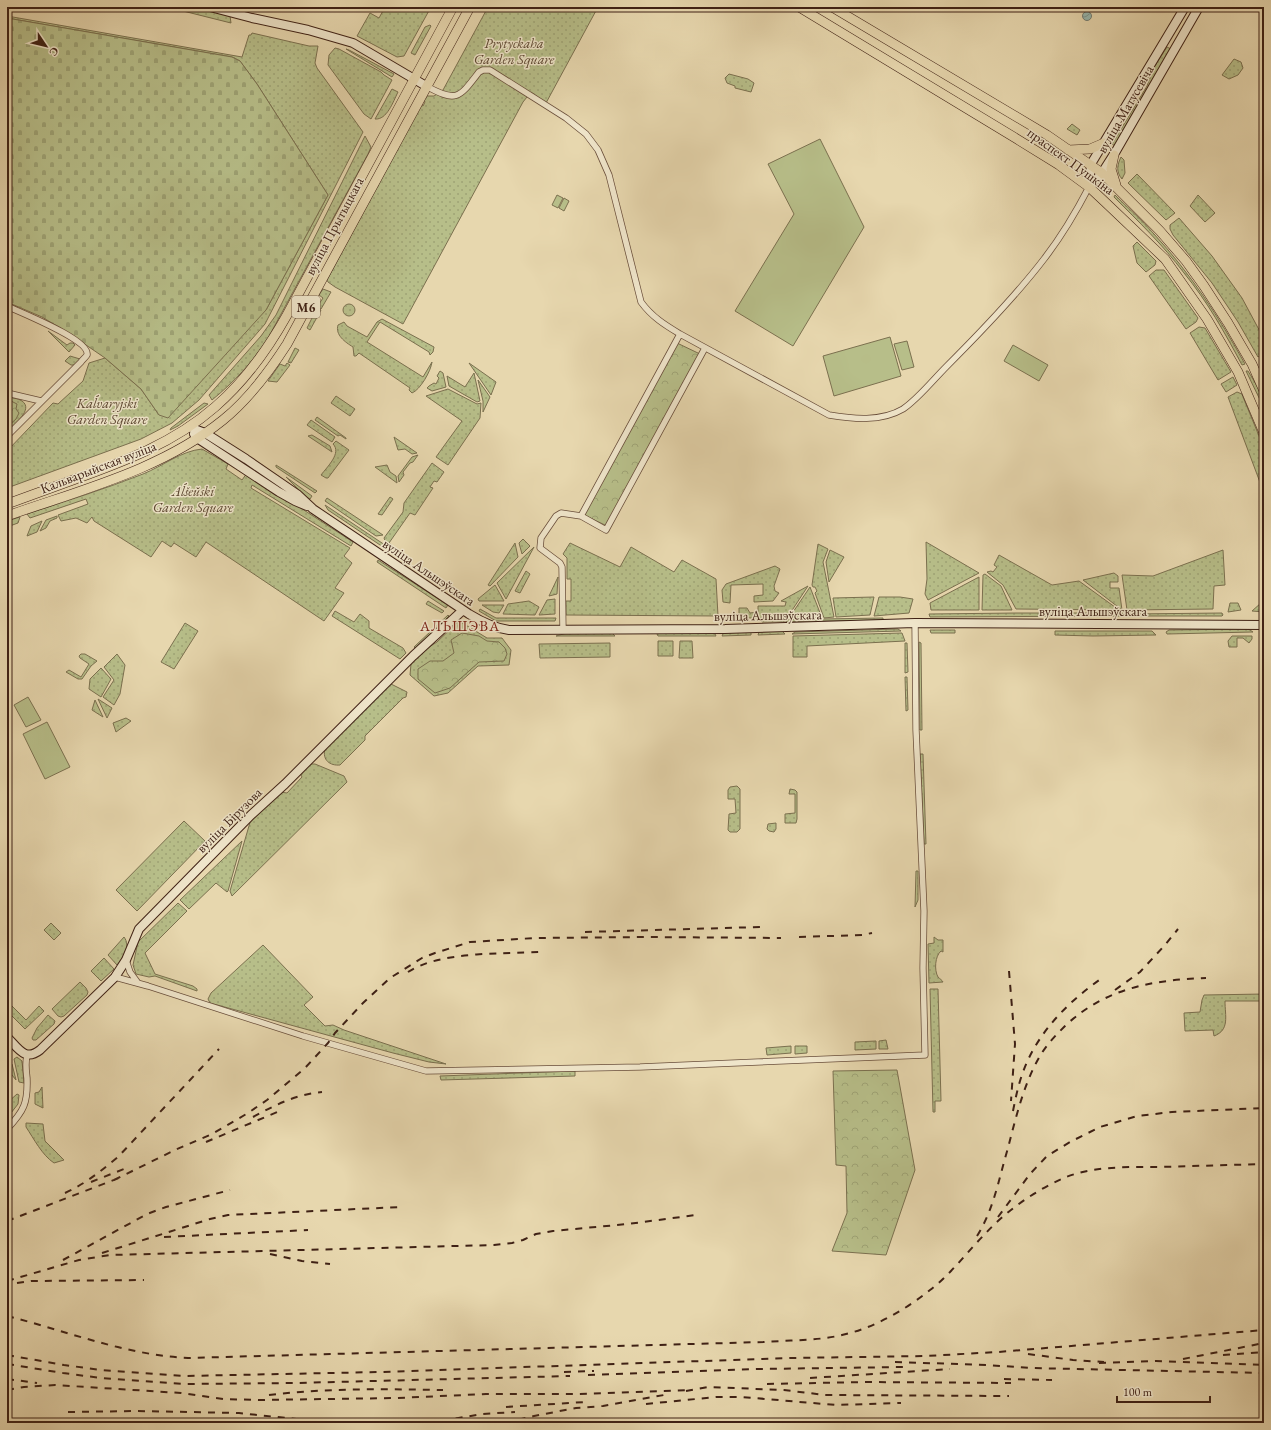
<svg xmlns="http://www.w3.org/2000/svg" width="1271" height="1430" font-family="'EB Garamond',serif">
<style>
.grass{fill:url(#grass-dots);stroke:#7b704f}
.forest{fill:url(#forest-crowns);stroke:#7b704f}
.cemetery{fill:url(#cemetery-stones);stroke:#7b704f}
.garden{fill:#b7be89;stroke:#7b704f}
.water{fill:url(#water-waves);stroke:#747c72}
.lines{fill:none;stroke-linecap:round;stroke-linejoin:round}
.street-casing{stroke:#694e3b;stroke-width:7}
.secondary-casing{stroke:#3f2115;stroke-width:10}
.primary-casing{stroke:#3f2115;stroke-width:10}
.street{stroke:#efe5ca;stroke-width:5.5}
.secondary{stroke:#efe5ca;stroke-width:8}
.primary{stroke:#e7d7ae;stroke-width:9}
.rail{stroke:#3f2115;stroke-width:2;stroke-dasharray:7 7;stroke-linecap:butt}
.labels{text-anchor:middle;stroke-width:3;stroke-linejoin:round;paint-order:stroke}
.shield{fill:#efe5ca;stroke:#745c4b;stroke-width:1}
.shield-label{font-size:13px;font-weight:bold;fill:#3f2115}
.park-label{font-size:14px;font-style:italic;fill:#5d4832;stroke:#efe5ca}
.street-label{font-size:14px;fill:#3f2115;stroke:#efe5ca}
.neighbourhood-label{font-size:15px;letter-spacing:1px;fill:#7a1f14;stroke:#efe5ca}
</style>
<defs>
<pattern id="grass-dots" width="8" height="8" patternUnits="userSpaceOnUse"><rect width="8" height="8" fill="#b7be89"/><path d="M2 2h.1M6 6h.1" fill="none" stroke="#9ea375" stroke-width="1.8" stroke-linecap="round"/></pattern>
<pattern id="forest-crowns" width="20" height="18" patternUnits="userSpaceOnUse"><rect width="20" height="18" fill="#b7be89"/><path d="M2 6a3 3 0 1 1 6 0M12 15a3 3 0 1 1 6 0" fill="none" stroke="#9ea375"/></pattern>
<pattern id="cemetery-stones" width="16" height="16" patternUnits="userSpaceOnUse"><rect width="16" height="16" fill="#b7be89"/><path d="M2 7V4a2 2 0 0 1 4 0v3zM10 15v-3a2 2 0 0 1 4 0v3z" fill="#9ea375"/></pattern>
<pattern id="water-waves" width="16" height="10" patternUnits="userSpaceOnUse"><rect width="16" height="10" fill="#97b8b0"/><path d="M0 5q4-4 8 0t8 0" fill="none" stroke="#7d958e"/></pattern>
</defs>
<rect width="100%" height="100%" fill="#e7d7ae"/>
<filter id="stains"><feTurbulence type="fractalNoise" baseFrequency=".005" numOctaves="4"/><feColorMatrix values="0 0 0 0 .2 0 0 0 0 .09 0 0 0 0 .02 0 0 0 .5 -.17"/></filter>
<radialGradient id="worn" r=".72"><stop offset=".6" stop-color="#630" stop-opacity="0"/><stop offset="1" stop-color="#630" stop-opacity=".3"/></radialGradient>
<path class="grass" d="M167,7C190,7 208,7 230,16L231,23Z
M385,7H431L404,56L397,57L357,36L370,13L379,18Z
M488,7H598L546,103L531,92L523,102L403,324L335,287L328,282L327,280L421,105L423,106L425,102L424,100L427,96H434L443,90Z
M7,16L242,57L249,35H251L252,33L309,46H318L315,63L317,68L363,132L265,324L199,400L172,423L141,439L7,488V451L53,403L58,404L83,381L89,363L105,358L141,389L159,415L266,310L328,195L257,84L240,61L232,57L7,18Z
M430,25L431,26L415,55L411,53L425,27Z
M1167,47L1171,49L1115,146L1112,144L1147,86L1153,69Z
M335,48L339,49L381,72L384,75L392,80L371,119L364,114L328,65L329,55Z
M346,49L349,50L394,74L392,77Z
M1234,59L1241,62L1243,68L1238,75L1229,79L1222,75Z
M729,74L748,79L754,83L751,92L735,88V86L727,83L725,78Z
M392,89L398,92C393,102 387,120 375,119Z
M1072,124L1080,130L1077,135L1067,129Z
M365,136L371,147L368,154L268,338C253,362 234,382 212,400L209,395L261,336L276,315Z
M1121,157L1124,160L1125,173L1122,179C1116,172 1117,165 1121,157Z
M1137,174L1175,213L1166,220L1128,183Z
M1115,195C1128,208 1142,220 1154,234C1190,273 1219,317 1245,364L1242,365C1225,333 1207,301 1184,273C1163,245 1138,221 1114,197Z
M1198,195L1215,213L1205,222L1190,206Z
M1179,218L1212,256L1242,298L1264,339V353L1258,357L1238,322L1212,283L1173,235L1170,229V225Z
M1137,242L1156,261L1155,265L1146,272L1137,263L1133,246Z
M1156,270H1164L1198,318L1196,322L1186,329L1149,276Z
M323,289L331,292L321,309L317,307L323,298L319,295Z
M343 310a6 6 0 1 1 12 0a6 6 0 1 1-12 0Z
M317,308L321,310L310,330L307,328Z
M382,319L434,347L433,352L430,355L429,352L380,322L367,342L423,377L432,362C431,371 420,390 412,393L409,390L410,388L359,353L356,356H354L353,347C345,342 335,335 338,325L344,322L347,326L367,337L377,322Z
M1199,327L1205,328L1231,372L1218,380L1190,333Z
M48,331L67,345L70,343H73L75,345L69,352Z
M295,348L299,350L291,363L288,362Z
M70,356L80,359L75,365H71L65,361Z
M287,363L290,365L277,382L268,381L280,364L285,366Z
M469,363L496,382L491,395Z
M440,371L443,373L446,387L432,391L427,388L429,386L434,383L436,384L439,378L437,376Z
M1246,371H1248C1254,381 1264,395 1264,408Z
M474,373L480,401L477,402L449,386L447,376L465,387Z
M1233,377L1237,385L1226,392L1221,384Z
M478,380L490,397L483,412V401Z
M448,389L477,404L481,403L480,418L448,465L436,457L462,421L426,396Z
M1237,392L1242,394L1243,397L1264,448V493L1228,397Z
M336,396L355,409L350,416L331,403Z
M7,397C12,398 18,398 22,401C34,409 14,425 8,431L7,430Z
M204,403L208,404L178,426L170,430L171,428Z
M317,417L346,438V439L340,435L338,436L315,420Z
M311,420L335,437L332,442L307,425Z
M312,435L330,446L332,452L308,436Z
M394,437L417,453L412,454L405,449L398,450Z
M336,441L349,450L328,478H326L321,475C327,467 342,453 333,444Z
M212,444H215L275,483H274Z
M202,449L228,464L226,469L242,480L247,473L353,542L351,546L252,485L251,488L350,548L344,556L352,563L335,588L344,593L324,621L206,542L196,557L174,543L171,547L162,541L151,557L94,521L92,517L87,523L76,518L61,521L58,515L88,504L86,499L30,518L27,514C66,501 105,489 143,474C163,466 181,451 202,449Z
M418,455L413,462L410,463L403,472L404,475L399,482L398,476L412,457Z
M432,463L444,472L437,482L434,481L430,487L433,488L415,515L410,513L389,543L393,546H391L386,543L384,538L403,512L404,503Z
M276,465L317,491L315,493L276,467Z
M387,465L390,472L396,476L397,483L375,467Z
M286,477L312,496L310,499L306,497Z
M390,497L393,499L382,515L378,514Z
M327,498L383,535L376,536L325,501Z
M325,505L385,545L383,547L328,510Z
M57,516V518L50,521L46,528L40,531L46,520Z
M20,517L18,523L7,527V521Z
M42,521L37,532L27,536L31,526Z
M523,539L530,546L522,554L519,543Z
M926,542L979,573L928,600L925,594L927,579Z
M515,543L518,557L490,586L488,585Z
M570,543L620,567L631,547L674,572L682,560L716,579L718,616L566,615V601H571V579H567V558L563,554Z
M818,544L828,549L823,562L834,617L824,618L815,593L817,591L815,587H813L812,585Z
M534,547L506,599L497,583Z
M830,550L844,557L829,582L826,562Z
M1223,550L1225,585L1214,586L1213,609L1127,610L1122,575L1153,576Z
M999,555L1052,585L1079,581L1119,610L1016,609L1003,585L987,572L991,571L993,572L997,567L994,565Z
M378,560L448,605L446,608L377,562Z
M775,566L780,569L774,586L775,591L779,593L773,601L754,602V596L763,595V584L731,585L730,603L723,602L722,590L726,584Z
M526,571L530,574L520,593L515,591Z
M1114,573L1118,576V582H1110V588H1119L1122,610L1083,580Z
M985,574L1001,586L1012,610H982L983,575Z
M558,577L557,594L549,596Z
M979,577V610H931L930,603Z
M495,585L504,601H479L478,599Z
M808,586L787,618H739V608H747L750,613L758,612V606H785L786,602L781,601Z
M810,587L822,618H789Z
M874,597L870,615L836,617L833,598Z
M879,597H900L913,599L909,613L874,616Z
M555,599V614L539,615L547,600Z
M428,601L444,611L442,613L426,604Z
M529,601L539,607L535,615L503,614L508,604Z
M1230,603H1238L1241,610L1228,612Z
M1261,603H1264V612L1252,611Z
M482,605H504L499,613L493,612Z
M480,609L496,618H556L555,621H496L479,611Z
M335,611L354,622L360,614L369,621V628L403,648L406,653L400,659L332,616Z
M1016,613H1123L1122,616L930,617L929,614Z
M1222,613L1223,615L1222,616H1132L1130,614Z
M448,615L449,616L416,649L414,647Z
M883,618V620L762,622L760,620Z
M459,621L487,638H502L511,650L509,665L478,666L448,693L434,696L410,675L411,664L426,649L437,642Z
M185,623L198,631L174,669L161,662Z
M898,629L901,631L792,634L795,632Z
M1247,629L1250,630L1253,632L1167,634L1166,632L1169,630Z
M930,630H955V633H931Z
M782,631L785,634L758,635L759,632Z
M1055,631H1152L1156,635L1093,636L1055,635Z
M714,632L716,636H658L657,634L659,633Z
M724,632H751V635L722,636Z
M567,633H612L615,636H556Z
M902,633L905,641L807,646V657H793V636Z
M1232,636H1252V639L1249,643L1243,638H1237V647H1229L1228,641Z
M658,641H673V656H658Z
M680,641H692L693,658H679Z
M919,642L921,643L922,730H920Z
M610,643V657L540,658L539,644Z
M905,643H907L908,672L905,673Z
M81,654H85L97,661L91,666L82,679H78L66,672L69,670L81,677L89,664L80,658L79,656Z
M117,654L125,665L120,694L114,705L103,697L114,680L104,667Z
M101,668L111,679L101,697L89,689L90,679Z
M905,677H907L908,710L906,711Z
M391,684L407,692L406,697L403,698L365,736V740L340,765C330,766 322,760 325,749Z
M98,699L112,708L107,718Z
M95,700L103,717L92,710Z
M126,718L131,721L116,732L113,723Z
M920,754H923L926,844H924Z
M310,764H315L344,776L347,782L232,896L230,891L251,819L280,792L287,793L302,777L300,773Z
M737,786L740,789V829L737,832H730L728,830L729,814L736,813L735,799H728V790L730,787Z
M790,789L795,790L797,792V819L796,823H785V814L795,813V794H789Z
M184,821L205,841L137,911L116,890Z
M776,823V829L774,832L769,831L767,829L768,824Z
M242,841L228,891L227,892L216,883L189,909L180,900Z
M916,871H918V900L915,907Z
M178,903L187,911L145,953L155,974L193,986L197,989V991L155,976L149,977L136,974L133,965L138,942Z
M51,923L61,933L54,940L44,930Z
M124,937C131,946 123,957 117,965L108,955Z
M934,937L938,940H943V952L941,951C935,956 934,970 938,977C940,979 942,980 943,982L929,983L928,944L934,943Z
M263,945L313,997L304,1005L325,1026L333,1025L344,1030L446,1064L429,1062L393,1053L210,1003L208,999L211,993Z
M104,958L114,969L101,981L91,971Z
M80,982L86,988L88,992L87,995L64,1016L61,1017L58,1016L52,1009Z
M930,989H938L941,1101H935V1112H933Z
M1264,994V1001H1225C1225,1016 1230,1030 1214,1036L1213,1030L1185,1031L1184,1013L1200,1012L1202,1000L1204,995Z
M7,1001L26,1020L39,1006L44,1011L25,1029L7,1011Z
M48,1015L55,1021L54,1024L36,1040H33L32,1038L37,1028Z
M886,1040L888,1049H879V1041Z
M876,1041V1049L855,1050V1042Z
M791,1046V1053L767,1055L766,1048Z
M795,1046H807V1053L795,1054Z
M17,1057L22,1061L24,1083L19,1082L14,1059Z
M7,1062L12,1064L16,1080L7,1069Z
M575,1071V1076L441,1080L440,1076Z
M42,1087L43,1108L35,1104V1093L39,1092Z
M17,1094L19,1095L18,1104L11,1113L7,1108V1103Z
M26,1123L43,1124L45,1141L64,1160L54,1163C42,1155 34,1139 26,1127Z"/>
<path class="forest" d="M677,343L700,354L607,526L584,515Z
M7,399L17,404L16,409L19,413L16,419L7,427Z
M462,633L479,636L487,641L499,642L505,648L507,654L504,661L479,662L450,688L435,693L418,679V669L430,661H443L454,653L451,640Z
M897,1070L915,1170L886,1255L832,1251L847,1213L846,1166L836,1165L833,1071Z"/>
<path class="cemetery" d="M7,18L232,57L240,61L257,84L328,195L266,310L168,418L159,415L141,389L105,358L70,334L42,317L7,302Z"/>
<path class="garden" d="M820,139L864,227L793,346L735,311L794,214L768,164Z
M557,195L563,198L558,208L552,205Z
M564,198L569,201L564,211L559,208Z
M890,337L901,376L834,396L823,356Z
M907,341L914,367L902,370L894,344Z
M1013,345L1048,365L1039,381L1004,361Z
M28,697L41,720L26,727L14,705Z
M47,722L70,767L45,779L23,734Z"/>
<path class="water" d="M1082.5 16a4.5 4.5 0 1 1 9 0a4.5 4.5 0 1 1-9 0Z"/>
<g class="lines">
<defs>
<path id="street" d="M426,86C457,103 459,98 479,72L483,70H490L566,118L586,134L598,150L609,175L641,302C652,317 665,325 680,334L829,415C853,419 881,422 903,409C917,400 934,379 946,367C980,333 1015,297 1044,259C1061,237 1076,212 1089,187
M7,306C19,312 91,340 87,355C86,357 82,360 81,362L7,436
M7,393L41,401
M581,516L680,334
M563,630L562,567L560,563L540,548L541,538L556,516L561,513L581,516L606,530L705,348
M126,960L130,972L138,983
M115,977L148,986L303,1036L426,1071L640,1067L925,1055L923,968L924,911L916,730L915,623
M7,1129C24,1111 28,1103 27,1078C26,1070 25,1063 27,1056"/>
<path id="secondary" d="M210,7L252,18L308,30L353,43L426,86
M1089,187L1102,173L1116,151L1199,7
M1089,187L1091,164L1185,7
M189,427L205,433L246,459L297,494L313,509L469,614C482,622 494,628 509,630L725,629L915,623L1264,625
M194,434L197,438L279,492L295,501L307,506
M7,1037C18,1048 25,1062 40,1050L115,977L126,960L139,929L251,815L285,784L413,656L463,610"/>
<path id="primary" d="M799,7L1017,139L1059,165L1089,187L1105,202L1165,259L1207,319L1238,372L1264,433
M832,7L1047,135L1102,173L1160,231L1186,261L1204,286L1228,323L1252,364L1264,391
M1068,150L1090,149L1104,143
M1114,155L1111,169L1116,185
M7,504C29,496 51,488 73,480C123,462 174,443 215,407C245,381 268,349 287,315L453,7
M7,516C80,490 161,470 223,420C249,399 269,372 287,344L470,7"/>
</defs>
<use href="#street" class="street-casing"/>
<use href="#secondary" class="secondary-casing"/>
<use href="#primary" class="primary-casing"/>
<use href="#street" class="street"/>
<use href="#secondary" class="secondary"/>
<use href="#primary" class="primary"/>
<path class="rail" d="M585,932L760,927
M799,937L862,935L872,933
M1009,971L1015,1044L1011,1101
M408,972C440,951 502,954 539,952
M1115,990L1140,972L1165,945L1178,929
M1013,1111C1015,1101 1017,1091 1020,1081C1033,1037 1065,1004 1102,978
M253,1117C275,1105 297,1094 322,1092
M206,1142L282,1110
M114,1180L175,1150L212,1134L248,1113L267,1100L305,1068L328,1043L335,1033L363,1003L390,978L422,958L435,953L470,942L535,938L644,937L781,938
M91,1182L124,1169
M65,1193C85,1184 101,1171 118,1157L219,1049
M998,1217L1030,1174L1047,1156L1070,1142L1100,1127L1137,1116L1172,1112L1264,1108
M7,1221L119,1178
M977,1236C994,1209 999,1178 1008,1148C1016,1117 1024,1083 1040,1056C1047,1044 1056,1035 1065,1026C1105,988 1153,980 1206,978
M164,1237L308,1230
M102,1253L210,1219L228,1215L401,1207
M270,1254L302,1261L330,1264
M63,1260L147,1214L166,1207L230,1190
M7,1281L79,1260L110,1255L494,1245L512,1243L523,1240L536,1234L553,1231L628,1224L696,1215
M17,1283L31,1281L144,1280
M7,1316C67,1331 125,1355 188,1358L764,1342C790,1340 817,1341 842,1335C874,1328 905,1310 930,1290C951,1274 967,1252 985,1234C1007,1210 1036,1190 1066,1177C1095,1166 1128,1167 1158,1167C1194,1166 1229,1165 1264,1164
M1028,1354L1073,1360L1104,1362
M7,1355L64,1365L101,1370L184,1376L380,1372L790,1358L926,1356L998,1352L1264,1330
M1223,1355L1264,1352
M1183,1359L1264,1343
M895,1362L987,1365L1031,1368L1264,1373
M1099,1363L1156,1361L1264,1365
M7,1364L63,1373L101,1378L184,1384L295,1383L570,1376
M564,1372L594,1371
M588,1375L757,1369L903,1367
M810,1378L950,1369
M7,1379L37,1383
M1004,1379L1052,1380
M767,1384L865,1382L1011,1383
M7,1390L24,1387L55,1385L181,1393L223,1399L260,1400L397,1398L486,1394H578L690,1390
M686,1391L708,1387L784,1390L825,1395L1009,1396
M269,1395C327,1388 385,1389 443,1390
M646,1404L716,1397H742L836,1405L901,1403
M506,1407L585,1402
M68,1412L137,1411L239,1413L305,1420L367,1423
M373,1423L432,1420
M428,1423L483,1414L515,1412
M505,1423L534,1416L576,1408L603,1406L664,1395"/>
</g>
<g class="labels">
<rect class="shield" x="292" y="296" width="28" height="22" rx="3"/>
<g class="shield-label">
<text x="306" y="312">М6</text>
</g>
<g class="park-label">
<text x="514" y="48">Prytyckaha<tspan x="514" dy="16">Garden Square</tspan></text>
<text x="107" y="408">Kaĺvaryjski<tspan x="107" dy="16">Garden Square</tspan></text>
<text x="193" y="496">Aĺšeŭski<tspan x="193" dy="16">Garden Square</tspan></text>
</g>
<g class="street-label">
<text transform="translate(1125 109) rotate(-60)" y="5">вуліца Матусевіча</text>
<text transform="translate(1071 161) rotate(36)" y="5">праспект Пушкіна</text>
<text transform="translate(334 226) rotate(-62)" y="5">вуліца Прытыцкага</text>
<text transform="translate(98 467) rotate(-21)" y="5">Кальварыйская вуліца</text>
<text transform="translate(429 572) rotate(34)" y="5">вуліца Альшэўскага</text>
<text x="1093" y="616">вуліца Альшэўскага</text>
<text transform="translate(768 615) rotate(-1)" y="5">вуліца Альшэўскага</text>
<text transform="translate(229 820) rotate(-45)" y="5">вуліца Бірузова</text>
</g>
<g class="neighbourhood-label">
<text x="460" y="631">АЛЬШЭВА</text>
</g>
</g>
<rect width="1271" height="1430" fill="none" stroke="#e7d7ae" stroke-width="24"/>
<rect x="8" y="8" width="1255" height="1414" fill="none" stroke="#3f2115" stroke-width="2"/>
<rect x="12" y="12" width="1247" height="1406" fill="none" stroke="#3f2115"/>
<g transform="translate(46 46) rotate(125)" stroke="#efe5ca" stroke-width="3" paint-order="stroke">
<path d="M0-3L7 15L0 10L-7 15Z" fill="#3f2115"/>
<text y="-6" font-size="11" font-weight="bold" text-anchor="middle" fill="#3f2115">С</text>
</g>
<path d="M1117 1396v6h93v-6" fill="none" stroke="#3f2115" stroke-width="2"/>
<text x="1123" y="1396" font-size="12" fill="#3f2115" stroke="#efe5ca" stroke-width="3" paint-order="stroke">100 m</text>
<rect width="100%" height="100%" filter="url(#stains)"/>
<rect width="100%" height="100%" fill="url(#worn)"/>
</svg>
